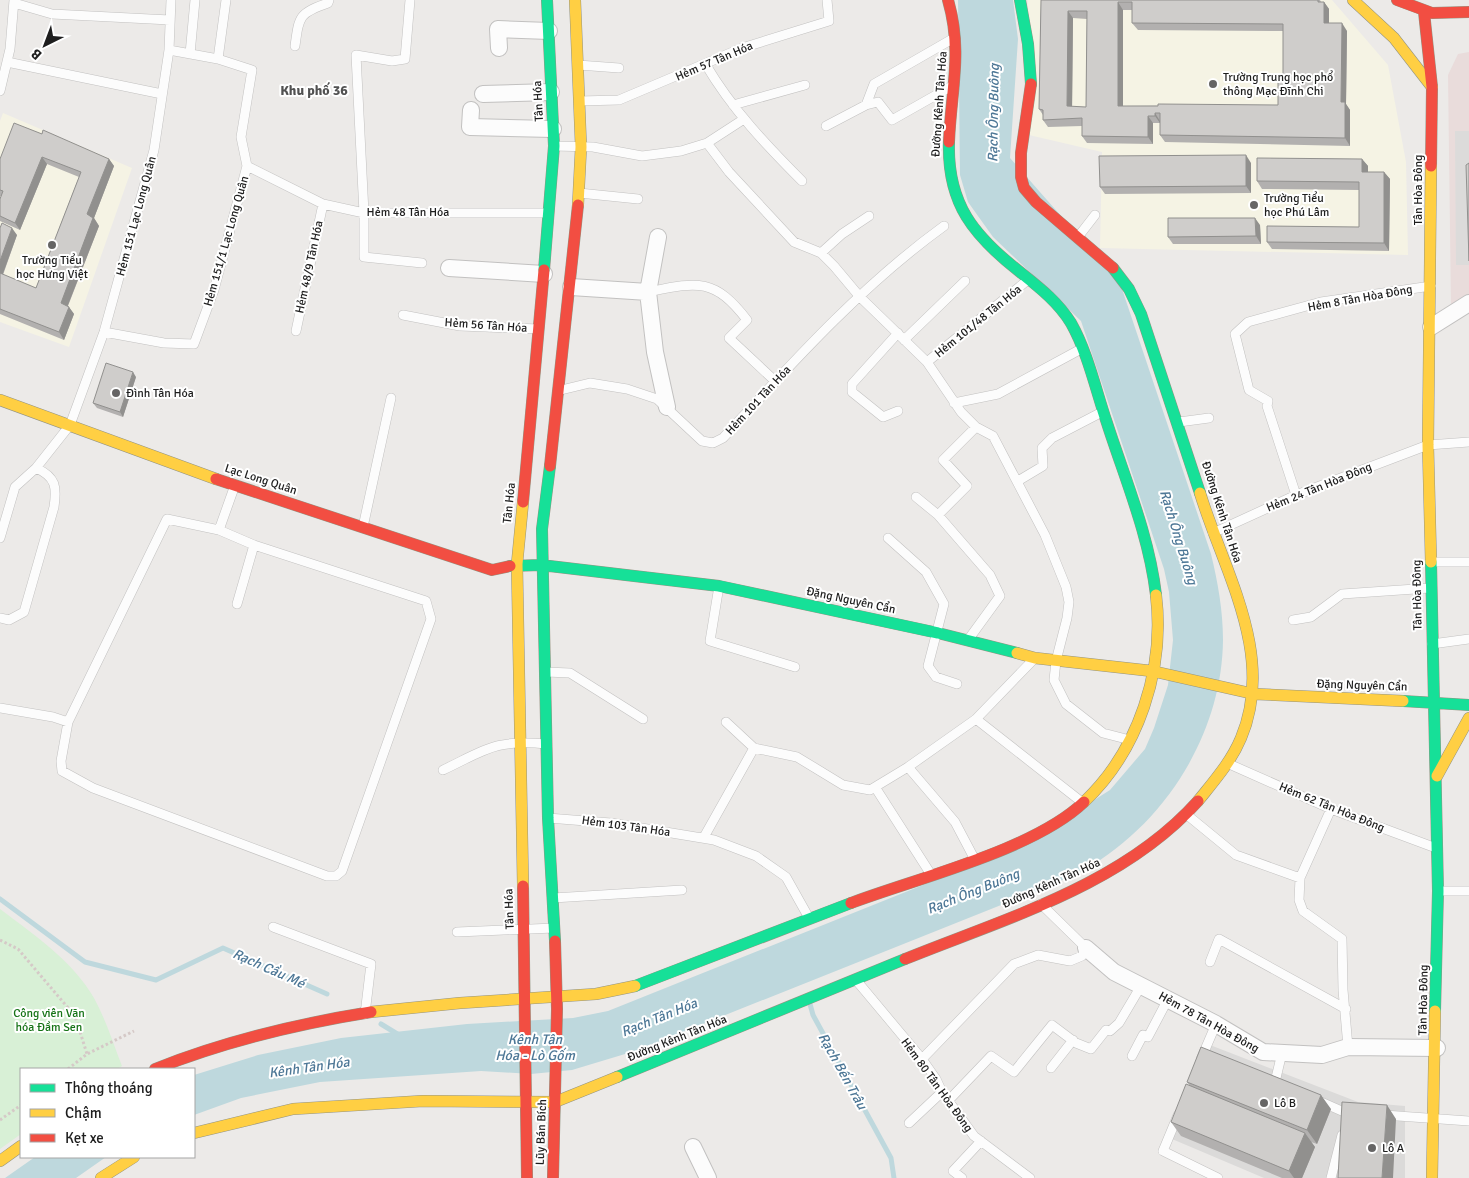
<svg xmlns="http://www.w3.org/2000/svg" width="1469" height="1178" font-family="Signika,sans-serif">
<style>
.residential{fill:#dbdad9}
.commercial{fill:#e9dcdb}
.education{fill:#f5f3e4}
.park{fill:#d8f0d6}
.parking{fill:#dcdbda}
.water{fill:#bed8dd}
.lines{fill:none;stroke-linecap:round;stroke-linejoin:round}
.stream{stroke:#bed8dd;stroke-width:5}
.lane-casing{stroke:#c2c1c0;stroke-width:10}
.street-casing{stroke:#c2c1c0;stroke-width:18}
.fast-casing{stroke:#949482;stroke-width:12}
.slow-casing{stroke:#949482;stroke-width:12}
.jam-casing{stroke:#949482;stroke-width:12}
.path{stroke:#d5c9c7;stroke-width:3;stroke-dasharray:2.5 2.5;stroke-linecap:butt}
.lane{stroke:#fcfcfc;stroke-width:9}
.street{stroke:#fcfcfc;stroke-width:16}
.fast{stroke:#16e098;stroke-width:11}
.slow{stroke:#ffcf43;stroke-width:11}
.jam{stroke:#f24e42;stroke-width:11}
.wall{fill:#b2b0af;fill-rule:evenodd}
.shaded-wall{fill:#91908e}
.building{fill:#cfcdcb;stroke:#91908e;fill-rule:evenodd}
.poi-dot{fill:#666565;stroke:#fff;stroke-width:2}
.labels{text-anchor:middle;stroke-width:4;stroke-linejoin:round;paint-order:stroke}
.street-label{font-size:12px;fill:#1e1e1e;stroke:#fff}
.poi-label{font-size:12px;fill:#1e1e1e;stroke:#fff;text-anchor:start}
.park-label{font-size:12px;fill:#167317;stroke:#fff}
.neighbourhood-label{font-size:14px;font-weight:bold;fill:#515151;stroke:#fff}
.water-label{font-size:14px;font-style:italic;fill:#4d7796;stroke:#fff}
</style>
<rect width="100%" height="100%" fill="#eceae8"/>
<path class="residential" d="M1210,1045L1358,1102L1405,1106V1178H1264L1172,1139Z"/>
<path class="commercial" d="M1469,52V297L1451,308L1448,75L1458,54Z"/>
<path class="education" d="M1028,0H1332L1388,65L1406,162L1408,255L1100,248L1102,152L1029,135Z
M3,113L132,168L69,347L0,322V121Z"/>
<path class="park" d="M0,909C34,935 72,960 94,998C106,1020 113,1043 122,1066L117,1069H21V1134L0,1149Z"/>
<path class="parking" d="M1455,131H1469V265H1456Z"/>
<path class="water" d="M958,0H1013L1018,39L1010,158L1120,283L1211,554C1218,583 1223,611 1223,640C1222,734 1165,824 1084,870C1069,877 1054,884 1039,890L635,1051L572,1070L531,1074L481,1071L320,1082L241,1098L194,1115V1075L258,1055L341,1038L467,1024L573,1018L608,1011L1023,845L1110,790L1145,749L1154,728L1168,685L1173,640L1169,592L1164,569L1081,321L993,237L968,202L960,175Z
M35,1157H106L76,1178H5Z"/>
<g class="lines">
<path class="stream" d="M0,899L85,962L156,980L223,948L327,994
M810,1004L813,1015L891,1158L894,1178
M381,1024L399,1035"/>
<defs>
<path id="lane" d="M410,0L405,59L392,61L356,55L364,213V257L422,263
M14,3L52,14L170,20
M295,46C299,16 299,13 328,3L329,0
M190,54L195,0
M218,59L226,0
M7,62L162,94
M578,65L619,68
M706,65C732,109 766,145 802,181
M0,91L10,49L14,0
M579,101L619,100L742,48L829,21L827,0
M733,105L805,85
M866,105L878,102L892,120L952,86
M826,126L866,105L874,84L954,38
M707,143L729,172L794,242L821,253L834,266L860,297L927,362L961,412L976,427L993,436L1045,535L1066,587L1069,602L1067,618L1056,661L1054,680L1066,704L1103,733L1130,740
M554,146L593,147L642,156L681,151L707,143L744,119
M247,166L323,204L364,213H549
M579,193L638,199
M1078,237L1095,215
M821,253L842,234L869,216
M648,292C697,282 714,277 747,320L729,338L775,381
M403,315L460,326L539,329
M296,331L323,204
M104,332L164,343L194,344L214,290L247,166L241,137L252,70L218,59L169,50
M898,333L852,384V392L883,417L898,411
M904,340L965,281
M927,362L1029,279
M561,390L590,383L627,389L657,399L702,441L713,443L723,438C792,363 861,286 944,226
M954,403L998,394L1081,349
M1179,422L1209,418
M1018,481L1043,466L1042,448L1052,438L1102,412
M235,485L219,530L254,545L237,604
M1296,495L1267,406L1268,401L1249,390L1235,334L1248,322L1321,302L1431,286
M916,497L938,515
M363,527L391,398
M219,530L167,519L68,722L61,761L62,771L93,788L327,876H336L342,871L431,619L426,601L254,545
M1213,533L1296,495L1428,445L1469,442
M0,538L15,487L36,468L70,425L104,332L154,150L169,50L171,0
M888,538L926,572L944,604L928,666L936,677L957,684
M1430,562H1469
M719,586L710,641L795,667
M0,618L9,620L24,612L54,507C57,487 56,477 36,468
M1293,620L1311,617L1342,594L1430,588
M968,640L1000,596L990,575L938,515L967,486L943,460L976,427
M1432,644L1469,639
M546,672L570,673L643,719
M0,708L53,717L68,722
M976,719L1083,803
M726,722L754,748L797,757L843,785L870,790L908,767L976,719L1033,660
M1229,764L1331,809L1436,848
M908,767L955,822L974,858
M443,770C485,750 496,739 546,744
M875,787L930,873
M1186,814L1236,855L1300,878L1331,809
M548,818L611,823L714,840L756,856L786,877L809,918
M704,837L754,748
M1300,878L1299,900L1303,911L1342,939L1343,990L1348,1047
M1439,891H1469
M553,898L682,890
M273,927L371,964L365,1014
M457,932L554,928
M1210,962L1219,939L1346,1009
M856,980L922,1059L936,1079L942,1092L974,1136L1030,1178
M1132,1056L1143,1035L1148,1037L1168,999
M922,1059L1014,964L1038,955L1070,961L1082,956L1086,948L1041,904
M1201,1059L1216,1024
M1051,1068L1073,1040
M1275,1082L1282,1053
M948,1101L991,1056L1014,1072L1052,1025L1076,1043L1091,1049L1106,1030L1110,1031L1119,1023L1141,986
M1319,1101L1344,1112L1352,1113
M1178,1115L1163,1151L1218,1178
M1384,1115L1469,1121
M909,1123L942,1092
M962,1178L953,1171L981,1141
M1331,1178L1342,1135"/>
<path id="street" d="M499,48L498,29L549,31
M483,94L551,92
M471,110L470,127L553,129
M658,237L648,292L655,352L667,407
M449,268L544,274
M571,287L648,292
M1431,327L1469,303
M1086,948L1114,972L1216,1024L1263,1052L1322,1055L1348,1047L1437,1048
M693,1147L708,1178"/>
<path id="fast" d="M1020,0L1028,44L1031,84
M949,142C947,204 974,236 1020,272C1040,288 1058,302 1071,323C1088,353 1096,391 1107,423C1125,479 1149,535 1156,595
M1113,268L1129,289L1141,314L1200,493
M544,270L554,146L547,0
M550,466L542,529L548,818L555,941
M1431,562L1438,891L1435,1011
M510,566L541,565L719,586L938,633L1017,653
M1403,701L1469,705
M635,986L851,903
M617,1077L905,959"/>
<path id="slow" d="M575,0L581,147L578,205
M1353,0L1394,38L1432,87
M0,400L216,479
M1431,562L1428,445L1431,166
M1017,653L1035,658L1152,671L1254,694L1403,701
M1437,776L1469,718
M1198,801C1214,781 1231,762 1241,738C1276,655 1224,572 1200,493
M1084,802C1139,750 1165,669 1156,595
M523,886L517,564L523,502
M371,1012L460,1003L596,994L635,986
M194,1133L293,1109L423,1101L555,1102L617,1077
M0,1161L21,1146
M101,1178L134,1157
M1432,1178L1435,1011"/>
<path id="jam" d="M948,0C963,52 951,90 949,142
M1397,0L1432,13L1469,12
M1424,12L1432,87L1431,166
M1031,84L1021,153V177L1024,188L1036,202L1113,268
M550,466L578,205
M216,479L492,570L510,566
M523,502L544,270
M523,886L527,1178
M851,903C917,878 1034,850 1084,802
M905,959C1006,918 1123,885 1198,801
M155,1069C225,1041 296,1024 371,1012
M553,1178L557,1009L555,941"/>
</defs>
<use href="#lane" class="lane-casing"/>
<use href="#street" class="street-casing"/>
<use href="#fast" class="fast-casing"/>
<use href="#slow" class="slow-casing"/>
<use href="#jam" class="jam-casing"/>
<path class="path" d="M0,940L18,949L75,1016L87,1054
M68,1069L87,1054L134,1031
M0,1120L21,1105"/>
<use href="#lane" class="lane"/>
<use href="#street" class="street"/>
<use href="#fast" class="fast"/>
<use href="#slow" class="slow"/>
<use href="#jam" class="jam"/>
</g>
<path class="wall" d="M1041,0H1320L1321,2H1324L1329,9V23L1347,31L1346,104L1350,110V146L1165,142L1160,135V123H1153V144L1087,143L1082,136V126L1048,127L1043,120V115L1039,109ZM1123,10H1132V23L1138,30L1283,31V81L1278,105L1123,106ZM1073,18L1087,19L1086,107H1072Z
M42,134L109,159L114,166L94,218L99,226L68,306L74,314L64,340L0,314V228L17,235L3,275L36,288L79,177L47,164L20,230L0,221V199L1,196H0V159Z
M1362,159L1368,166V172H1384L1390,179L1389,251L1272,249L1267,242L1359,227V190L1262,189L1257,181Z
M1251,163V193L1105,194L1100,187Z
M1260,225L1261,244H1173L1168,237Z
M136,377L123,417L97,408L93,403Z
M1187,1082L1331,1109L1317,1144L1311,1142L1315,1147L1302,1178H1282L1181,1136L1171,1122L1190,1086Z"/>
<path class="shaded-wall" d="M1118,2L1123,10V114L1118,106Z
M1324,2L1329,9V30L1324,23Z
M1068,11L1073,18L1072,114L1067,106Z
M1342,23L1347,31L1346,104L1350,110V146L1345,138L1341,102Z
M1155,113L1160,121V123L1155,116Z
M1148,116L1153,123V144L1148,137Z
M1246,155L1251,163V193L1246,186Z
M42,157L47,164L20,230L15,223Z
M109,159L114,166L94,218L99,226L66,310L61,303L87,214Z
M1362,159L1368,166V179L1362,172Z
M1384,172L1390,179L1389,251L1384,243Z
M1255,218L1260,225L1261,244L1256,236Z
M12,228L17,235L1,279L0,278V261Z
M69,307L74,314L64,340L59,332Z
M133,372L136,377L123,417L120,412Z
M1321,1095L1331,1109L1317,1144L1307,1130Z
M1387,1105L1396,1119L1393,1178H1382Z
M1305,1133L1315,1147L1302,1178H1294L1289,1171Z"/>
<path class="building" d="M1041,0H1318V2H1324V23H1342L1341,102H1345V138L1160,135V113H1155V116H1148V137L1082,136V118L1043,120V110L1039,109ZM1118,2H1132V23L1283,24V81H1278V105L1158,104V106H1118ZM1068,11H1087L1086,107L1067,106Z
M14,123L42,134L43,130L109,159L87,214L93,218L61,303L69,307L59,332L0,309V273L36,288L81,172L42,157L15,223L0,216V199L3,191L0,190V159Z
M1246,155V186L1100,187L1099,156Z
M1257,158L1362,159V172H1384V243L1267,242V226L1359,227V182L1257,181Z
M1469,163V261L1466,165Z
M1168,218H1255L1256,236L1168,237Z
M2,223L12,228L0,261V228Z
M106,363L133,372L120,412L93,403Z
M1201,1047L1321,1095L1307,1130L1187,1082Z
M1186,1084L1305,1133L1289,1171L1171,1122Z
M1342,1102L1387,1105L1382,1178H1338Z"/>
<g class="poi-dot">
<circle cx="1213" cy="84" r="5"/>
<circle cx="1254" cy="205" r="5"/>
<circle cx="52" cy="245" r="5"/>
<circle cx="116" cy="393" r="5"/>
<circle cx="1264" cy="1103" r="5"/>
<circle cx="1372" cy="1148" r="5"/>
</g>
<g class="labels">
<g class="street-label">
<text transform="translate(714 61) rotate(-23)" y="4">Hẻm 57 Tân Hóa</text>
<text transform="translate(538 101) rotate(-93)" y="4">Tân Hóa</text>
<text transform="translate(939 104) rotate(-86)" y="4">Đường Kênh Tân Hóa</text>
<text transform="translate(1418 190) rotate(-90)" y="4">Tân Hòa Đông</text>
<text x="408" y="216">Hẻm 48 Tân Hóa</text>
<text transform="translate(136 216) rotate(-75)" y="4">Hẻm 151 Lạc Long Quân</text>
<text transform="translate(226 241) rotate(-74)" y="4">Hẻm 151/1 Lạc Long Quân</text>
<text transform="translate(309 267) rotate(-78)" y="4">Hẻm 48/9 Tân Hóa</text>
<text transform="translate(1360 298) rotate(-10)" y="4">Hẻm 8 Tân Hòa Đông</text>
<text transform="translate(978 321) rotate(-39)" y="4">Hẻm 101/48 Tân Hóa</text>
<text transform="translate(486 325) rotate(4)" y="4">Hẻm 56 Tân Hóa</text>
<text transform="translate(758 400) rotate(-47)" y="4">Hẻm 101 Tân Hóa</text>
<text transform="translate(261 479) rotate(18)" y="4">Lạc Long Quân</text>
<text transform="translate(1319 487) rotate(-22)" y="4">Hẻm 24 Tân Hòa Đông</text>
<text transform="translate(509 503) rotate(-84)" y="4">Tân Hóa</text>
<text transform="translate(1222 512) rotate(72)" y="4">Đường Kênh Tân Hóa</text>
<text transform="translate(1417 595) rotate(-91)" y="4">Tân Hòa Đông</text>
<text transform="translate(851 600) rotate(12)" y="4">Đặng Nguyên Cẩn</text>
<text transform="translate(1362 685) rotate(2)" y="4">Đặng Nguyên Cẩn</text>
<text transform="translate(1332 807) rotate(22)" y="4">Hẻm 62 Tân Hòa Đông</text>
<text transform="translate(626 826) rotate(8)" y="4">Hẻm 103 Tân Hóa</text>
<text transform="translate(1051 883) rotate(-24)" y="4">Đường Kênh Tân Hóa</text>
<text transform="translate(509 909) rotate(-92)" y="4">Tân Hóa</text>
<text transform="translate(1423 1000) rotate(-89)" y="4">Tân Hòa Đông</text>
<text transform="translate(1209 1022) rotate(29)" y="4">Hẻm 78 Tân Hòa Đông</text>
<text transform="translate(677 1038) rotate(-22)" y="4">Đường Kênh Tân Hóa</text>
<text transform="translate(937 1085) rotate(54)" y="4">Hẻm 80 Tân Hòa Đông</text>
<text transform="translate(541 1132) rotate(-88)" y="4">Lũy Bán Bích</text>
</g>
<g class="poi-label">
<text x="1223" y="81">Trường Trung học phổ<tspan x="1223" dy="14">thông Mạc Đĩnh Chi</tspan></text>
<text x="1264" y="202">Trường Tiểu<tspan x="1264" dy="14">học Phú Lâm</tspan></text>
<text x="52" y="264" text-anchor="middle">Trường Tiểu<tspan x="52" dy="14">học Hưng Việt</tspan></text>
<text x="126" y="397">Đình Tân Hóa</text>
<text x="1274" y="1107">Lô B</text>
<text x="1382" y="1152">Lô A</text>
</g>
<g class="park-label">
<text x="49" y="1017">Công viên Văn<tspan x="49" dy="14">hóa Đầm Sen</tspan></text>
</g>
<g class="neighbourhood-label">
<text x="314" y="95">Khu phố 36</text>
</g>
<g class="water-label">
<text transform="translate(993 113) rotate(-89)" y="5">Rạch Ông Buông</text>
<text transform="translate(1179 537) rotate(73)" y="5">Rạch Ông Buông</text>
<text transform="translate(973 891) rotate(-22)" y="5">Rạch Ông Buông</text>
<text transform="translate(269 968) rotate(24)" y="5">Rạch Cầu Mé</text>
<text transform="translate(659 1017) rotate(-22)" y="5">Rạch Tân Hóa</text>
<text x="535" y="1044">Kênh Tân<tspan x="535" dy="16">Hóa - Lò Gốm</tspan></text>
<text transform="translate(309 1067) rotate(-8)" y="5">Kênh Tân Hóa</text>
<text transform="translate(843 1071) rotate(61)" y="5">Rạch Bến Trâu</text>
</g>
</g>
<rect x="20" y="1068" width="175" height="90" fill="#ffffff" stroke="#a5a5a5"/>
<rect x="30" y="1084" width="25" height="8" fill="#16e098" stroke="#a5a5a5"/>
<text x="65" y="1093" font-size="15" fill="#1e1e1e">Thông thoáng</text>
<rect x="30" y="1109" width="25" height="8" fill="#ffcf43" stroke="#a5a5a5"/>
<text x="65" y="1118" font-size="15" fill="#1e1e1e">Chậm</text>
<rect x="30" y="1134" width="25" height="8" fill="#f24e42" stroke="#a5a5a5"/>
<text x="65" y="1143" font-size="15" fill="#1e1e1e">Kẹt xe</text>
<g transform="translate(45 45) rotate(222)" stroke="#ffffff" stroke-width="4" paint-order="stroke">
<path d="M0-4L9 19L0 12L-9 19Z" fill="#1e1e1e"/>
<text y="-8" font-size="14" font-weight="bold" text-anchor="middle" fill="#1e1e1e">B</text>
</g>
</svg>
